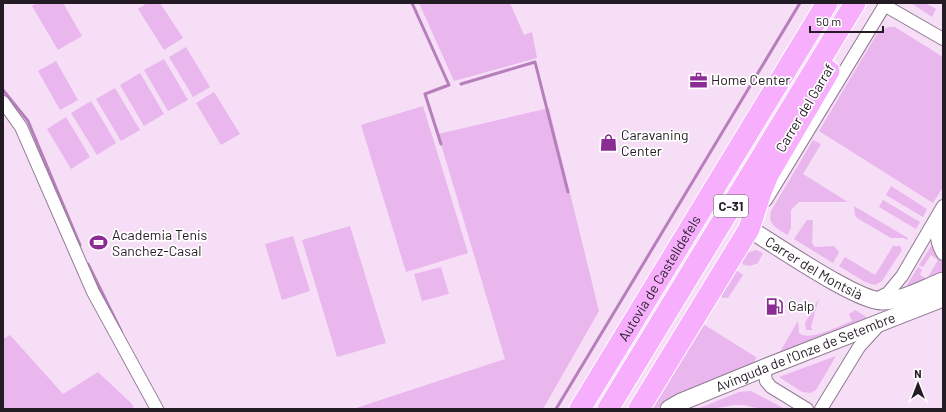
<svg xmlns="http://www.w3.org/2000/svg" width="946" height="412" font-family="Barlow,sans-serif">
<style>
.green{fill:#e9b6ed}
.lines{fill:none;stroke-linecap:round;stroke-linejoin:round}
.stream{stroke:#b67fbb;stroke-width:3}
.street-casing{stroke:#907b92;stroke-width:14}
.secondary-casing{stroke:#907b92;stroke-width:19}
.highway-casing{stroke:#fff;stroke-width:23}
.street{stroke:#fff;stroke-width:12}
.secondary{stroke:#fff;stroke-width:17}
.highway{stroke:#f7affd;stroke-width:21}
.labels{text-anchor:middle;stroke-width:3.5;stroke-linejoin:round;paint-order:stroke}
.shield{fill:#fff;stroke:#666066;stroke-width:1}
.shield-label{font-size:13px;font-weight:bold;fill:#241c25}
.poi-label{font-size:14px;fill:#241c25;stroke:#fff;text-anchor:start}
.street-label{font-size:14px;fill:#241c25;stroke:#fff}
</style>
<rect width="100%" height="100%" fill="#f6def7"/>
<path class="green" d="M37,3H63L82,36L58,50L32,6Z
M147,3H160L183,38L164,50L138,9Z
M419,3H510L524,35L532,32L537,58L454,81Z
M911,3H925L936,9L932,17Z
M888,27H895L943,57V187L933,203L819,131L878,32Z
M186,47L210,87L193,97L169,57Z
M164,59L188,100L168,111L144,70Z
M56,61L78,100L60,110L38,71Z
M140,73L164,114L144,126L120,85Z
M115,88L140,130L121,141L96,99Z
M214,92L240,134L221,145L196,103Z
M91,101L116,143L97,155L71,113Z
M423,106L468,253L406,272L361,125Z
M549,108L599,311L543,409H353L505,359L438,134Z
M66,117L90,157L71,169L47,129Z
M813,140L821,144L803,174L848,202H799L791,210V227L788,235C778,229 767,225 771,211Z
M891,186L927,209L923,217L886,195Z
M883,200L920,222L916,229L879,207Z
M854,206L908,238L907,240L904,238H891L857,218L855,215Z
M807,220H813L812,243L815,247L834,246L839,252L833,263L794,239Z
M350,226L386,343L337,357L302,240Z
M293,236L310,291L282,300L265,244Z
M932,245L943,263V273L908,286L907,285L918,267L922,270L920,275L927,279L938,260L931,255L923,267L919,265Z
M893,246H900L902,250L882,281L875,285L865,282L839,266L845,257L875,275Z
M756,250L763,253L758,263L750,266L744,265L741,262L746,253Z
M441,267L449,294L422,301L414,274Z
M735,269L743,275L728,298L718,297Z
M819,298L811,327L813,330H806L805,323Z
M855,310L873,321L778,355L798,321L799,333C809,342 839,326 852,321L849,314Z
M703,324L756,357L753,368L693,391L655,409H651Z
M10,335L63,394L98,372L132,404L134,409H3V339Z
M836,356L816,390L810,393L802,392L779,377Z
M751,391L785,409H761L744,405H734L712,409H697L739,392Z"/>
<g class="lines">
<path class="stream" d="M412,3L449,85L425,94L441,144
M461,84L535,62L568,192
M3,90L28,121L80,245
M88,264L121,331
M556,409L800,3"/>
<defs>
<path id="street" d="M884,5L943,39
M3,102L21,127L93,292L157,409
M766,200L886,3
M938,219C935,232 936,243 943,254
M876,299L888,293L902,276L943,206
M764,368L766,381L771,387L807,409
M821,409L859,347L879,325"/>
<g id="secondary">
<path id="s1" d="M749,229C775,244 856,301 882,301C902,301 925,288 943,281"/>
<path id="s2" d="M669,409L681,402L764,368L943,298"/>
</g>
<g id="highway">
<path id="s3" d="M580,409L827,3"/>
<path d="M608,409L855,3"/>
<path d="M639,409L749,229L761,192L768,175L829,71"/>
</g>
</defs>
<use href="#street" class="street-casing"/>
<use href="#secondary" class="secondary-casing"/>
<use href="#highway" class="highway-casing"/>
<use href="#street" class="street"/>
<use href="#secondary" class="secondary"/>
<use href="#highway" class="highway"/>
</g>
<defs>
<symbol id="office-bare" viewBox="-9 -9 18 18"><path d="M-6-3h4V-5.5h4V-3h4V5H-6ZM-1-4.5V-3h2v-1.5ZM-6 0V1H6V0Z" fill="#8b2b94" stroke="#fff" stroke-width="2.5" paint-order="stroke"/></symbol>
<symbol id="shop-bare" viewBox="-9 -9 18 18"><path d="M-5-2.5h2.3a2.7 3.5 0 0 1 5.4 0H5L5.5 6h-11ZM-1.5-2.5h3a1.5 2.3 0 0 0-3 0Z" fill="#8b2b94" stroke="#fff" stroke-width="2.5" paint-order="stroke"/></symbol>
<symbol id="stadium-bare" viewBox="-9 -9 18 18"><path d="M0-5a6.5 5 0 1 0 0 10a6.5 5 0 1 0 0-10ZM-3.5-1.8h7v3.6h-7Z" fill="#8b2b94" stroke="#fff" stroke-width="2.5" paint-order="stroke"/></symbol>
<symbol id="fuel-bare" viewBox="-9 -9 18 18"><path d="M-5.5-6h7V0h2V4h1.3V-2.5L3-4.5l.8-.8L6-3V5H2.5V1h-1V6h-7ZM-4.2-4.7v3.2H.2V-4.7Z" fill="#8b2b94" stroke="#fff" stroke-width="2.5" paint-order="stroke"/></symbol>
</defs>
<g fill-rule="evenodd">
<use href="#office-bare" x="686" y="68" width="25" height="25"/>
<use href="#shop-bare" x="596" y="130" width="25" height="25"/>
<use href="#stadium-bare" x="86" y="230" width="25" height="25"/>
<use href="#fuel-bare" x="762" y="294" width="25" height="25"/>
</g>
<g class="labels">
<rect class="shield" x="714" y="195" width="34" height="22" rx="3"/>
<g class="shield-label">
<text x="731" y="211">C-31</text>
</g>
<g class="poi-label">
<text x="711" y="85">Home Center</text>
<text x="621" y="140">Caravaning<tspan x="621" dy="16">Center</tspan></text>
<text x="112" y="240">Academia Tenis<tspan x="112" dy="16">Sanchez-Casal</tspan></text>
<text x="788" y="311">Galp</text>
</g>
<g class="street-label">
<text transform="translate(805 108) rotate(-59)" y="5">Carrer del Garraf</text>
<text dy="5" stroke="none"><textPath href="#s1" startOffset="76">Carrer del Montsià</textPath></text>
<text dy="5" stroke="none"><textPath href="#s3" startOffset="153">Autovia de Castelldefels</textPath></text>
<text dy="5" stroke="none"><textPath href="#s2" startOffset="148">Avinguda de l'Onze de Setembre</textPath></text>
</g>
</g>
<rect width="946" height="412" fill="none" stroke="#241c25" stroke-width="8"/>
<g transform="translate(918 384)" stroke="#ffffff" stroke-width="3" paint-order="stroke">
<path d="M0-3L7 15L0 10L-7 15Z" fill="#241c25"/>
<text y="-6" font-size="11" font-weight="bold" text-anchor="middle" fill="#241c25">N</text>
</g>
<path d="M810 26v6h73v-6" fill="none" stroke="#241c25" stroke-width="2"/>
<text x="816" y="26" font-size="12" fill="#241c25" stroke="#ffffff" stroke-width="3" paint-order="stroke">50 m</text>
</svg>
